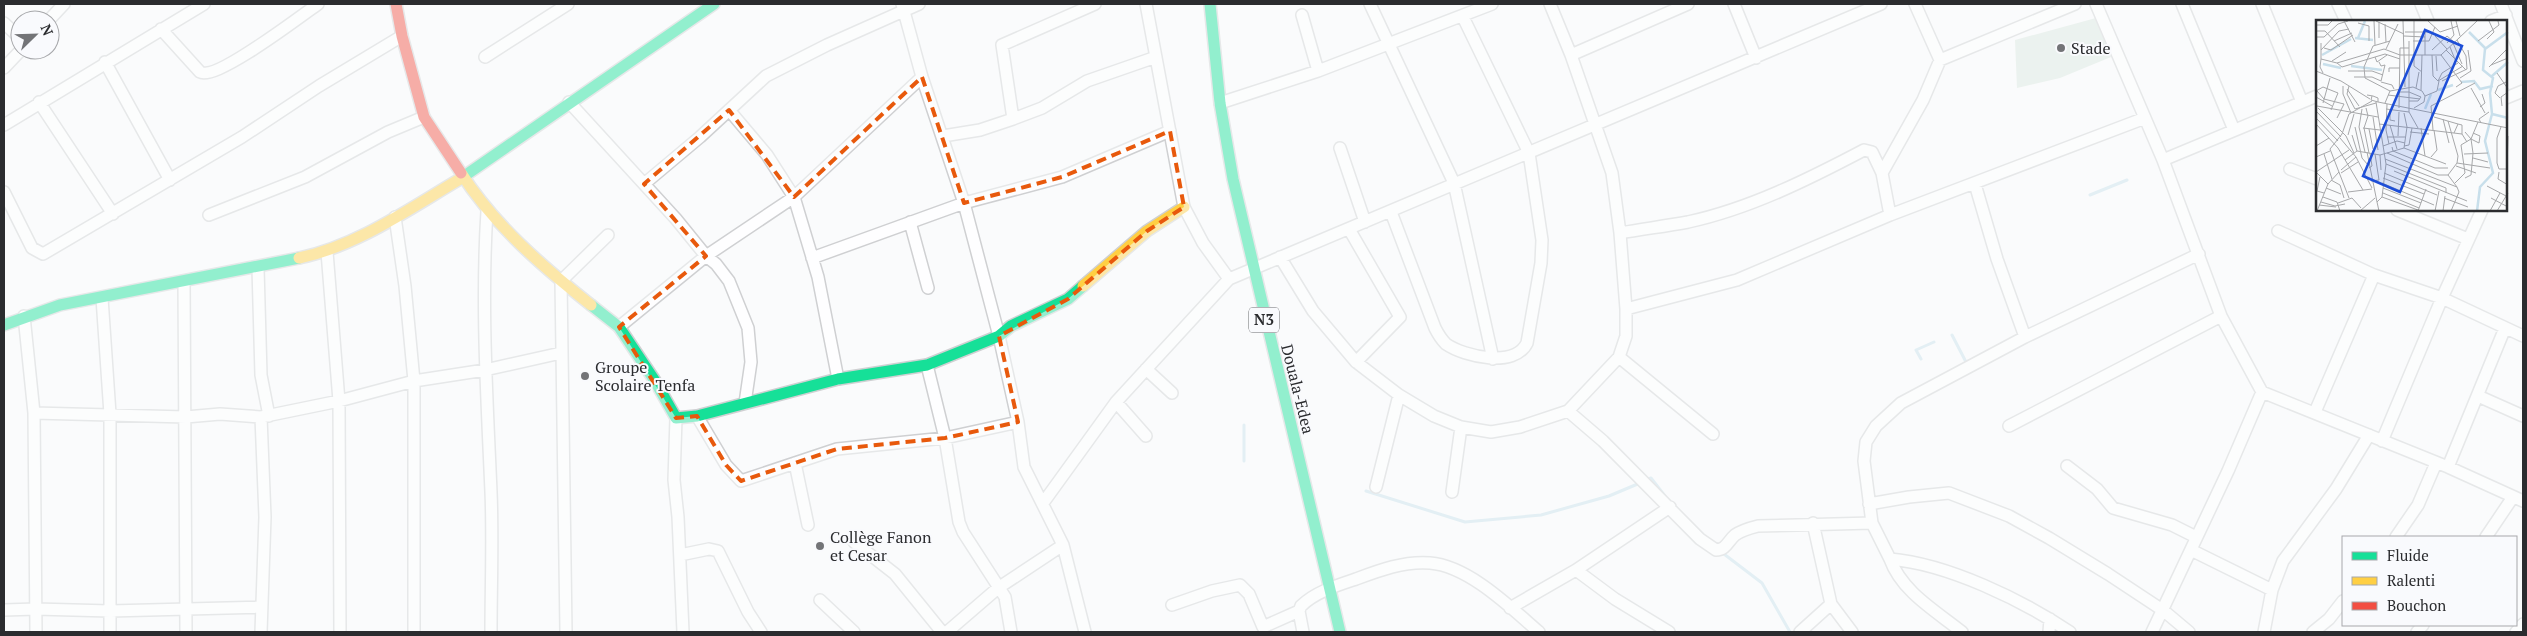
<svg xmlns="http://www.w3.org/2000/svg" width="2527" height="636" font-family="'PT Serif',serif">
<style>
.green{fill:#dae6df}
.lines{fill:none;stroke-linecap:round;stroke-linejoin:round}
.stream{stroke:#c8dfeb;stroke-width:3}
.street-casing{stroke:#cfd0d2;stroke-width:14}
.fast-casing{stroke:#cfd0d2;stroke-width:14}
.slow-casing{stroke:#cfd0d2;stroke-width:14}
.jam-casing{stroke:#cfd0d2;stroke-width:14}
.street{stroke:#fefeff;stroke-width:11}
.fast{stroke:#16e098;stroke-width:11}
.slow{stroke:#ffcf43;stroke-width:11}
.jam{stroke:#f24e42;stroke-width:11}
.marked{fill:none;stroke:#e8590c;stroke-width:4;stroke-dasharray:10 6;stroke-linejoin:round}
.poi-dot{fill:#737477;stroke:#f9fafd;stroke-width:2}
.labels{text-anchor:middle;stroke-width:4;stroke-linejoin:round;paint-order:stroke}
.shield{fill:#f9fafd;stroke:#696a6d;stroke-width:1}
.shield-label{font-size:15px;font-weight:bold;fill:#2b2c2f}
.poi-label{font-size:16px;fill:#2b2c2f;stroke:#f9fafd;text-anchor:start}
.street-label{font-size:16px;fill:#2b2c2f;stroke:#f9fafd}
.inset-river{fill:none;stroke:#c8dfeb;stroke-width:2.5}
.inset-road{fill:none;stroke:#a7a8aa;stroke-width:1}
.view{fill:#1d4ed8;fill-opacity:0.15;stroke:#1d4ed8;stroke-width:2.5}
.inset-edge{fill:none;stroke:#2b2c2f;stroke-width:2.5}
</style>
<rect width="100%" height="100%" fill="#fafbfc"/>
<path class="green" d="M2096,18L2111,57L2060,78L2017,88L2015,40Z"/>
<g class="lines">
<path class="stream" d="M2090,195L2127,180
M1952,335L1966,362L1969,361
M1921,359L1916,350L1934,342
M1244,461V425
M1646,480L1651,478L1665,496
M1366,491L1465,522L1541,515L1609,496L1640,483
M1720,551L1762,583L1790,632"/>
<defs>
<path id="street" d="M902,4L922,77L964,203L999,336L1018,422L1024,467L1063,545L1085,632
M1146,4L1184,207L1203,243L1229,279
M1370,4L1454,183L1493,359
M1734,4L1756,58
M1915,4L1940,60
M2096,4L2163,160L2221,316L2262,392L2448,467L2523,501
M2182,4L2234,130
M2262,4L2302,102
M2338,4L2346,21
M2421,4L2428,21
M2501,4L2523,61
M1302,15L1318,71
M49,20L64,4
M2491,21L2506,15
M4,23L20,38
M161,29L200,72C216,81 301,16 318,4
M1571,55L1688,4
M485,57L568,4
M105,62L170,180
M4,68L21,50
M2506,98L2523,91
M39,102L113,214
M569,102L676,219L706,256L716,264L729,281L748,328L751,362L745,403
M1220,103L1318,71L1492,4
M729,110L767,155L794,197L818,277L838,379
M1013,119L1002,45L1095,4
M4,125L204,4
M943,136L980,130L1013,119L1042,108L1087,81L1156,57
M1340,148L1365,222
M2163,160L2317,96
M2290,169L2317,179
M644,184L700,137L766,76L827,45L919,4
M1975,184L1997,259L2025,337
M4,192L32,248L43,254L242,137L319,86L402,36
M2397,210L2468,239
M487,211C481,305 487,398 491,492C493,538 491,586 491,632
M1391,212L1435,328C1438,334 1441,339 1446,344C1465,357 1515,368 1527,343L1541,263L1542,240L1529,153L1463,17
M209,215L305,177L388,132L424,117
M1890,215L1882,173L1923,100L1940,60L2075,4
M395,217L405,286L414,381V632
M910,222L928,288
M1349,229L1400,317L1356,362
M2278,231L2374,275L2442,298L2523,336
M1620,233C1643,229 1666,226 1688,222C1749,209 1809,179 1864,150L1872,152L1882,173
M327,252L339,401L340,632
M1280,257L1313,311L1356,362L1399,395L1434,416L1461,427L1491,432L1520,427L1568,411L1619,357L1626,336V309L1620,233L1612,173L1571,55L1550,4
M812,258L964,203L1062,177L1170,131
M258,268L261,375L269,416
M184,281L186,632
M102,298L110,414V632
M1626,309L1737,280L1890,215L2145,118
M24,316L34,413L36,632
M619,327L706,256L794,197L922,77
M1619,357L1713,434
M927,365L945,438L959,522L963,532L1005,597L1011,632
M1146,369L1172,393
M2478,396L2523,416
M1116,402L1146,436
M1568,411L1603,441L1700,539L1716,550C1726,550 1728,541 1735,535C1742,530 1750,528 1758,526L1872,523
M2315,412L2374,275
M34,413L186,417L220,414L261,417L339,401L414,381L485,370L561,353
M697,416L726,465L741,481L837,449L945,438L1018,422
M261,417L265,517L261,632
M676,418L674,480L678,517L683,632
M2009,426L2221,316
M2382,441L2442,298L2482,210
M795,463L808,525
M2067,466L2097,489L2113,508L2172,525L2196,537
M2448,467L2505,328
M1376,487L1399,395
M1452,492L1461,427
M1043,503L1116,402L1229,279L1881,4
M1869,504L1909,497L1949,493L2009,516L2049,538L2108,574L2164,611L2189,632
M1813,523L1831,604L1852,632
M2396,537L2418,505L2436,463
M2486,537L2513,497
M854,542L895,574L942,632
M2191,550L2272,590
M680,555L709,549L718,551L748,612L761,632
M1890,559C1902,592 1936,611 1962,632
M1576,570L1615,599L1669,632
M820,600L854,632
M1172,605L1212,591L1240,585L1249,594L1263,627L1299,611
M1510,608L1576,570L1670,507
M4,610L36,609L110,611L261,607
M566,632L561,281L608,235
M947,632L998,588L1063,545
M1303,632L1299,611L1301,606C1315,592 1338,585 1356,579C1380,570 1404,561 1430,563C1469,566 1511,608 1539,632
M1800,632L1831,604
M2049,632L2050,619
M2070,632C2022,600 1948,564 1890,559L1872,523L1864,461L1866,442L1876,426L1901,403L2025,337L2199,254
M2152,632L2228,471L2262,392
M2264,632L2272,590L2283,561L2336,489L2369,435
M2313,632L2329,619L2343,601
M2417,632L2423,625
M2516,632L2523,624"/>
<path id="fast" d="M1210,4L1220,103L1233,179L1340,632
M460,179L714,4
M591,305L619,327L655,381L676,418L697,416L838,379L927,365L999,336L1011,326L1068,299L1083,286
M4,325L60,305L299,258"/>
<path id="slow" d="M461,173C494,225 543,267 591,305
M299,258C357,246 409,209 460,179
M1083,286L1147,231L1184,207"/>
<path id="jam" d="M396,4L402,36L424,117L461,173"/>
</defs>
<use href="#street" class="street-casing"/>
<use href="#fast" class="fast-casing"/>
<use href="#slow" class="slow-casing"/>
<use href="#jam" class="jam-casing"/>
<use href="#street" class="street"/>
<use href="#fast" class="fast"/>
<use href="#slow" class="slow"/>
<use href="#jam" class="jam"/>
</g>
<path d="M0 0H2527V636H0ZM922,77L964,203L1062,177L1170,131L1184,207L1147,231L1068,299L999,336L1018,422L945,438L837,449L741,481L726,465L697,416L676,418L619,327L706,256L644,184L729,110L794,197Z" fill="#fafbfc" fill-opacity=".55" fill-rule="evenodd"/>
<path class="marked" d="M922,77L964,203L1062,177L1170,131L1184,207L1147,231L1068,299L999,336L1018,422L945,438L837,449L741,481L726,465L697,416L676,418L619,327L706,256L644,184L729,110L794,197Z"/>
<g class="poi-dot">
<circle cx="2061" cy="48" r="5"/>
<circle cx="585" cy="376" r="5"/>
<circle cx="820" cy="546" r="5"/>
</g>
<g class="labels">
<rect class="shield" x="1249" y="307.5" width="30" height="25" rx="4"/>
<g class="shield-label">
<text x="1264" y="325">N3</text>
</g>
<g class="poi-label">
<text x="2071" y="54">Stade</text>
<text x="595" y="373">Groupe<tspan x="595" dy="18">Scolaire Tenfa</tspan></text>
<text x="830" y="543">Collège Fanon<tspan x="830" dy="18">et Cesar</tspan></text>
</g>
<g class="street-label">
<text transform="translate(1298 389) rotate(76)" y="6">Douala-Edea</text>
</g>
</g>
<g transform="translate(2316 20)">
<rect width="191" height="191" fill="#fafbfc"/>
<path class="inset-river" d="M153,12L170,29M39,18L57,20M42,18L49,1M6,35L35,19M7,44L25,48M35,46L66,50M176,56L192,42M145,62L158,61L164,69L177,66M122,70L137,65M109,89L115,74M176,94L192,98M161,191L164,167L177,153L169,121L176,94L174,73L177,58L167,50L169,29L192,12"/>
<path class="inset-road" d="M28,1L39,22M58,1L59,25M60,1L88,14M87,1L89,67M112,1L124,12L142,6M140,1L144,16M63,2V18M42,3L53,6V21M69,4L70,22M0,5H12L16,1M0,11H9L24,27M89,12H114M88,16L109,17M119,16L131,29M0,17H8L22,4L32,1M171,19L178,12L173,1M18,21L36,13M74,21L57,26L48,47L49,58L74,71M93,21V92L102,108M97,21H113L119,7M162,21L183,5L182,1M131,23L138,15L135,1M137,23L146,44M134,27L140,42M8,28L15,30L37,15M70,29L82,4M5,30L23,11L33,9M116,30L131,16L138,22M130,30L150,50M109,35V12M116,35L117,56L122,61M125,35L146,63L140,67M120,36L121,51M59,37L61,42L71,35M5,39V23M16,41L30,32M21,43L26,47L69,34L84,39M175,45L192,38M173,47L192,28M0,51L25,61L54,79M32,51H56L67,55M73,52V48H84M106,52L98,46V35H125L161,1M7,53L4,47L5,39L21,43L68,29L84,35H98V1M181,53L192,69M38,57H56L65,61L69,45L65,46L63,42M144,58L155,51L152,30M122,61L147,46M122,61L126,53L142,43M126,61L151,49L150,36L141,20M65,62L76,65L78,69M27,66V74L35,93M33,66L31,74L39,89M100,68L103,52M155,68L169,93M31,69L43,86M105,70L106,35M0,71L7,67L22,73L15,90M1,71L8,79L28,84M84,72H93L105,77L102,81H93M51,75L57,76L62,78V82L55,80L56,76M72,75L104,79M109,76L121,71L123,61M0,77L16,86M184,78L179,73L182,66L192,61M60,82L70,144L66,177L61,182L63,191M62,82L192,108M7,83L14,58M69,83L74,71L97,67L106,71L109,76L108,82L98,88M71,84L70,110L73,124M1,86L62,97M186,86L185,77L192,72M164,87L169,83L166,74M2,88L30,116L38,133M50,88L52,96L48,108L53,133M83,88L84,28H93M39,89L60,83M46,89L43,107L49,132M70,89L93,92M74,90V100L79,101M0,91L25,117M57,97L62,130M118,97L142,104L138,113M0,98L22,121M21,98L28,84M127,99L133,123M165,103L163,99L173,92M0,104L22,128L47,170M63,104L146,114M142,104L146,105V114L151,122M74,105L81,129M39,107L46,138L52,145M185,107L181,118V143L183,149H191M47,108L64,110M105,108L109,136M53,109L57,129M117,110L115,86L159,63M94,112L113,114M149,112L155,119L157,133L155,155L149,158M32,115L38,94M36,115L41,131M82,116L83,92M71,117H89M24,118L40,137L56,168M155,119L163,123L164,116L157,113M0,126L13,118M67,126L81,121L89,123M88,126L93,125L96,108M76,127L77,131L119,148H132M88,128L130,144M51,132L61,182M71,133L122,155H132L141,143L142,136L132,101M8,134L16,159M148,134L172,133M64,135L65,150M0,137L14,131M115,137L121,130L118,110M157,138L172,142M69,139L141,167L132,155M29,140L41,131L64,135L88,128L91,107L88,93M141,143L174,148M70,144L130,168V173M140,146L160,153M53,148L56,146L54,133M25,150L40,137M191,150L192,116M78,151L151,181M0,152L33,130M0,152L12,164M183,152L182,159L192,165M25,153L42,142M68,153L121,175M4,157L1,171L8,173M67,158L108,174M15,160L24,165L28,178M55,161L63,160L59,134M66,163L118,185M139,163L149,153L145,125L155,119L162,102M171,166L192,177M10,168L25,174M67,168L105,183M32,172L56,169M67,173L103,188M7,177L21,182L24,191M66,177L102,190M33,178L14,129L26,114L33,94L56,81M128,178L152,187M175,178L192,187M5,182L19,186L29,184M22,183L36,178L45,188M3,185L20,187M1,191L12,164L23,152M44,191L59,178M102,191L110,169M119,191L123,171M127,191L129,176M135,191L143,172L141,167M174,191L184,173M181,191L192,173"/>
<path class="view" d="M109,10L146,26L84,172L47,156Z"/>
<rect width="191" height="191" class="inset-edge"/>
</g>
<rect width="2527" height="636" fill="none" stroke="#2b2c2f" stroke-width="10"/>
<rect x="2342" y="536" width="175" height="90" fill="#f9fafd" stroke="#a7a8ab"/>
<rect x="2352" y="552" width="25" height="8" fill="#16e098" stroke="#a7a8ab"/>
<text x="2387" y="561" font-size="15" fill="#2b2c2f">Fluide</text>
<rect x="2352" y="577" width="25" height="8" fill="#ffcf43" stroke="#a7a8ab"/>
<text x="2387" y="586" font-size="15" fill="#2b2c2f">Ralenti</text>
<rect x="2352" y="602" width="25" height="8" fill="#f24e42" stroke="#a7a8ab"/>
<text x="2387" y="611" font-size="15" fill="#2b2c2f">Bouchon</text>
<g transform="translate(35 35) rotate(67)"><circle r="24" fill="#f9fafd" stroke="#a7a8ab"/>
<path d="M0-4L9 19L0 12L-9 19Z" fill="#737477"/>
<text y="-8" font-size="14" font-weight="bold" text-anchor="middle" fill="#2b2c2f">N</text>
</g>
</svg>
